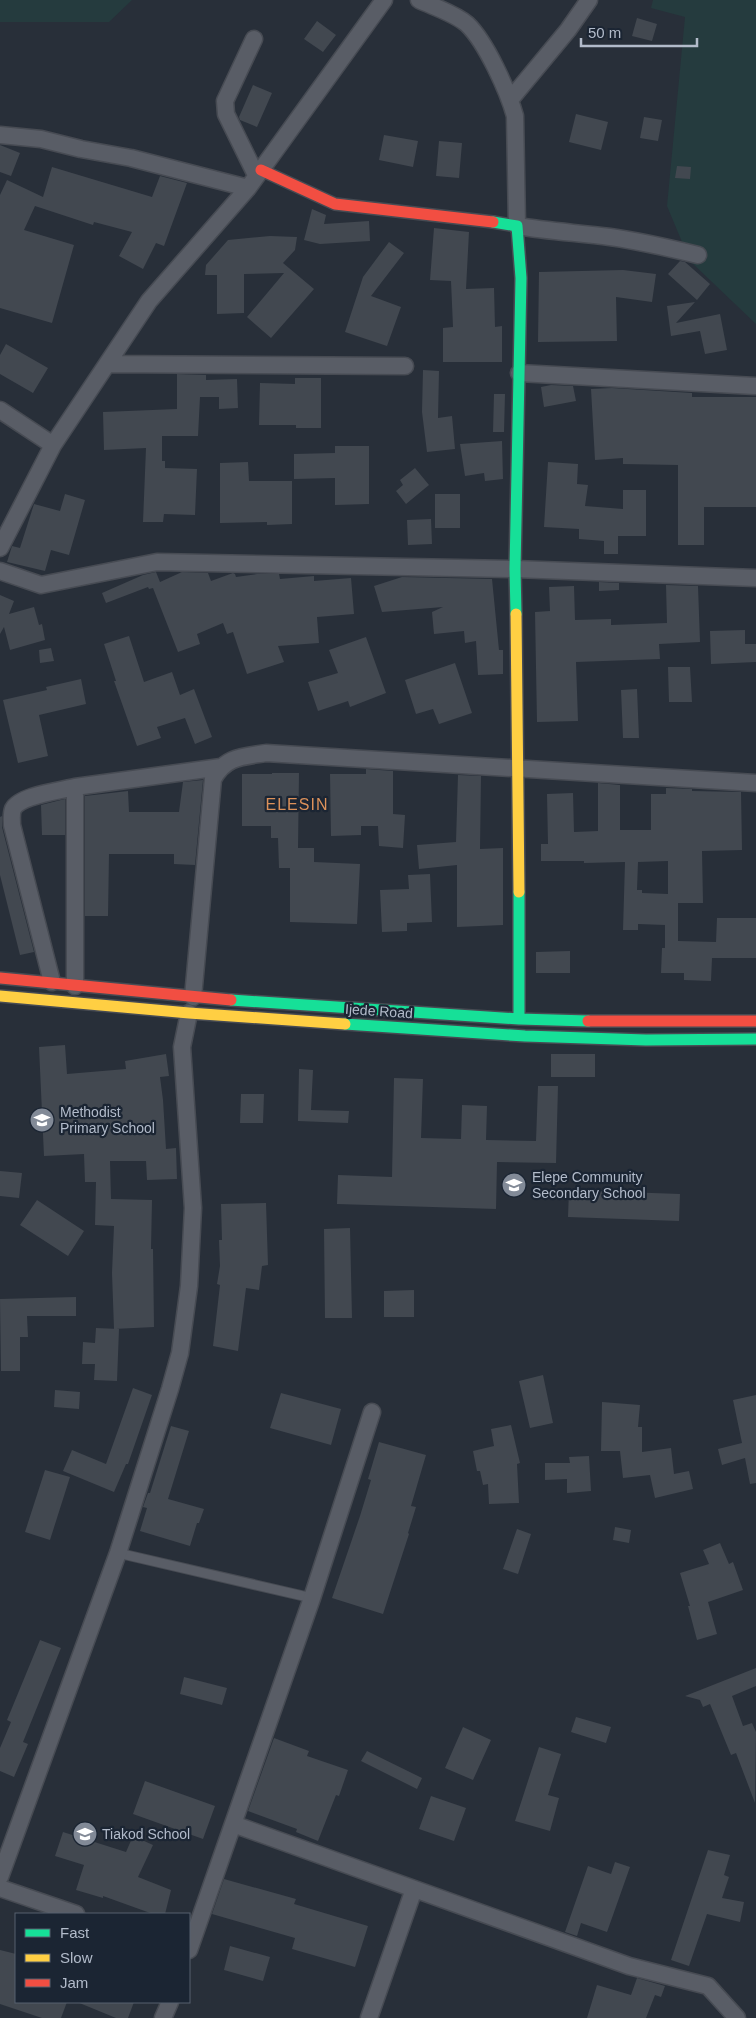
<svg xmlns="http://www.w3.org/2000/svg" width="756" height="2018" font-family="Arial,sans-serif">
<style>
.green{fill:#253b3e}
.building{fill:#424850;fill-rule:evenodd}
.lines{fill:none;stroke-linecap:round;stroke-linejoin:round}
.lane-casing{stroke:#474b53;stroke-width:11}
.street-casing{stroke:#474b53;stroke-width:19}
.fast-casing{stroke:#474b53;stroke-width:14}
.slow-casing{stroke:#474b53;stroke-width:14}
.jam-casing{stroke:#474b53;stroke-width:14}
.lane{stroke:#595d66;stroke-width:9}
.street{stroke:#595d66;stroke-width:16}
.fast{stroke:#16e098;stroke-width:11}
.slow{stroke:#ffcf43;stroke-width:11}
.jam{stroke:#f24e42;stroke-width:11}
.labels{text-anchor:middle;stroke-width:4.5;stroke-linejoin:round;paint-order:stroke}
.street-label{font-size:14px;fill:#b2bbca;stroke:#1b2533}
.poi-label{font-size:14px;fill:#b2bbca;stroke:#1b2533;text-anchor:start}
.quarter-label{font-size:16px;letter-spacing:1px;fill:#dc915a;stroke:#1b2533}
</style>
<rect width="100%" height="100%" fill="#282f39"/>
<path class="green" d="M0,0H132L109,22H0Z
M653,0H756V324L690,261L667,206L685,17L651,8Z"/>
<path class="building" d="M637,18L657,24L652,41L632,36Z
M317,21L336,35L323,52L304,39Z
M253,85L272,93L257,127L240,120L239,117Z
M576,114L608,122L601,150L569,142Z
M644,117L662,120L658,141L640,138Z
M384,135L418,141L413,167L379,160Z
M439,141L462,143L459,178L436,176Z
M0,145L20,153L11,176L0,172Z
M677,166L691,167L690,179L675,178Z
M52,167L152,197L160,176L187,183L164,246L156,243L143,269L119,256L132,232L94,222L93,225L35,206L24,230L74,245L52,323L0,308V195L7,180L43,197Z
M312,209L326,215L324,224L369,221L370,241L320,244L304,240Z
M434,228L469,232L466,289L494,288L495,327L502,326V362H443V328L453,327L451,281L430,280Z
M270,236L297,237L295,250L283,263L314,289L271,338L247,317L284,273L244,274V313L217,314V275H205L206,265L228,240Z
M389,242L404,253L371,296L401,307L387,346L345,332L363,277Z
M680,261L685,262L710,284L697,300L668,274Z
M623,270L656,274L652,302L616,297L617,341L538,342L539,272Z
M695,302L676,323L720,314L727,350L705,354L700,331L671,336L667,306Z
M6,344L48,368L33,393L0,374V355Z
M423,370L439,371L438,418L452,416L455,449L427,452L422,412Z
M177,374L206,375V380L237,379L238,408L219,409V397H200L198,436H162V461H165V468L197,469L195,515L164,514L163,522H143L146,448L104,450L103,412L177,409Z
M295,378H321V428H296V425H259L260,383L295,384Z
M551,385L573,386L576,401L544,407L541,387Z
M612,388L692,393V397H756V507H704V545H678V465L623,464V458L595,460L591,389Z
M494,394H505L504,432H493Z
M502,441L503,479L485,481L484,473L465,476L460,444Z
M335,446H369V504L335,505V478L294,479V454L335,453Z
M248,462L249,481H292V524L267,525V522L220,523V463Z
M548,462L578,464L577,484L588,485L585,506L623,509V490H646V536H618V554H604V541L579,539V529L544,527Z
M415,468L429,485L406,504L396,491L403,485L400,480Z
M65,494L85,500L69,555L51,550L45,571L7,562L12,546L20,548L34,504L60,511Z
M435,494H460V528H435Z
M431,519L432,544L408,545L407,520Z
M156,572L160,582L182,572L208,573L211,581L233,573L235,574L236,577L257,574H279L280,579L314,576V581L351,578L354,614L317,617L319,643L278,646L284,662L247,674L233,632L227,634L223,623L197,634L200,644L178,652L153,588L149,589L148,587L106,603L102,593L143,575Z
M402,577L492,579L499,650H503V674L478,675L476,641L465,643L464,631L434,634L432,612L443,607L382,612L374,586Z
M599,582L619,583V590L599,591Z
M666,585L698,586L700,642L659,644L660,659L576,662L578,721L537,722L535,612L550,611L549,587L574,586L575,620L611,619V625L667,623Z
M0,595L14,601L9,614L34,607L39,625L42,624L45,640L10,650L4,627L0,634Z
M745,630V644H756V662L711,664L710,631Z
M129,636L144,682L172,672L180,695L194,689L212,737L195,744L185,718L157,727L161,738L137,746L114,681H116L104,644Z
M366,637L386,693L350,707L348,701L318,711L308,682L338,673L329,650Z
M51,648L54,661L40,663L39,650Z
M455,663L472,713L439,724L433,709L416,714L405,680Z
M668,667H690L692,702H669Z
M81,679L86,704L39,715L48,756L18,763L3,700L47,690L46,687Z
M637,689L639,738H623L621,690Z
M366,769L393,771V814L405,815L403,848L379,846L378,826H361V835L331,836L330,774H366Z
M272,773H299L298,848H314V862L360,864L357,924L290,922V868H279L278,838H271V826H242V774H272Z
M458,775L481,776L480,849L503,848V925L457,927V865L419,869L417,845L456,842Z
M203,780L195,865L174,864V854H109L108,916H85V796L128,791L129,812H179L183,782Z
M598,783L620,785V830H651V794H666V788L692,789V791L741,792L742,850L702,851L703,903H678V941L716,942L717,918H756V958H712L711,981L684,980V973H661L662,948H665V925L638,924V930H623L625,862L584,863V861H541V844H548L547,794L573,793L574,832L598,831ZM668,861V894L642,893V890H637L638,862Z
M65,799V835H42L41,805Z
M2,816V827L34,952L20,955L0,875V817Z
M430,874L432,922L407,923V931L382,932L380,890L409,889L408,875Z
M570,951V973H536V952Z
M65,1045L67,1074L126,1069L125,1061L166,1054L169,1076L160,1077L163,1100L166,1149L176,1148L177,1179L147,1180L146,1161H110L111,1199L152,1200L151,1249H153L154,1327L114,1329L112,1273L114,1226L95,1225L96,1182H85L84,1154L44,1156L39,1047Z
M551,1054H595V1077H551Z
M299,1069L313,1070L311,1110L349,1111L348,1123L298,1121Z
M394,1078L423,1079L421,1138L461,1139L462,1105L487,1106L486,1140L536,1141L538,1086H558L556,1163L497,1162L496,1209L337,1204L338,1175L392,1177Z
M241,1094H264L263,1123H240Z
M0,1171L22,1173L19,1198L0,1196Z
M569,1190L680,1194L679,1221L568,1217Z
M37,1200L84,1231L68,1256L20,1225Z
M266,1203L268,1265L262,1266L259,1290L246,1288L238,1351L213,1346L220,1285L217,1284L220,1266L219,1240H222L221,1204Z
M350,1228L352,1318H325L324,1229Z
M414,1290V1317H384V1291Z
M76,1297V1316H27L28,1337H20V1371H1L0,1299Z
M96,1328L119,1329L117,1381L94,1380L95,1364H82L83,1342L95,1343Z
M543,1375L553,1423L530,1428L519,1381Z
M133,1388L152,1395L128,1464H126L114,1492L63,1471L72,1450L106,1464Z
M55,1390L80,1392L79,1409L54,1407Z
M281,1393L341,1409L331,1445L270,1428Z
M756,1395V1483L750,1484L745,1458L722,1465L718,1449L742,1443L733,1400Z
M602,1402L640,1405L638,1427H642V1452L671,1448L674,1474L689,1471L693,1489L655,1498L650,1475L623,1478L620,1451H601Z
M511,1425L520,1463L517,1464L519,1503L489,1504L488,1484L483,1485L480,1471H477L473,1451L494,1446L491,1429Z
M171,1426L189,1431L168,1499L204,1509L199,1523H197L190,1546L140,1531L147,1508L143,1507L148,1493H150Z
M379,1442L426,1455L411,1506L416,1507L408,1533L409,1534L383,1614L332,1598L360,1516L371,1480L368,1479Z
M589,1456L591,1491L567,1493V1479L545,1480V1463H570L569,1457Z
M45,1470L70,1477L50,1540L25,1532Z
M615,1527L631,1530L629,1543L613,1540Z
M517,1529L531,1534L518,1574L503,1569Z
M720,1543L729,1564L733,1562L743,1590L708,1602L717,1634L697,1640L688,1606H690L680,1573L709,1564L703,1550Z
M40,1640L61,1648L23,1742L28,1744L14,1777L0,1771V1748L11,1722L7,1720Z
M756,1668V1686L732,1696L743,1726L752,1723L756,1732L755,1803L736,1753L731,1755L710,1704L703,1707L700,1700L685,1696Z
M184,1677L227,1688L222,1705L180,1694Z
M576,1717L611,1727L606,1743L571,1732Z
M463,1727L491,1740L473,1780L445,1768Z
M274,1738L309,1751L307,1756L348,1770L339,1796L336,1795L318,1841L296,1832L297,1829L248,1811Z
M539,1747L561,1754L548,1795L559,1798L550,1831L515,1821Z
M367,1751L422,1778L417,1789L361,1761Z
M145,1781L215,1806L203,1839L133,1814Z
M431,1796L466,1808L454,1841L419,1829Z
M63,1832L126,1852L133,1836L153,1845L138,1877L171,1890L165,1914H153L103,1896V1898L76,1890L84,1865L55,1856Z
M708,1850L730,1855L724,1875L729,1877L722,1898L744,1902L740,1922L707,1914L689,1966L671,1960Z
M615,1862L630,1867L607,1932L581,1923L577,1936L565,1932L588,1866L611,1874Z
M224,1879L296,1899L294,1904L368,1926L355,1967L292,1949L295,1938L212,1914Z
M230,1946L270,1957L263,1981L224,1970Z
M0,1950L16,1954V2002H67L61,2018H42L0,2004Z
M637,1978L665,1986L661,1997L655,1995L646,2018H587L597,1985L631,1995Z
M77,2002H134L128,2018H116Z"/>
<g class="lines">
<defs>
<path id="lane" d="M118,1553L312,1598"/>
<path id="street" d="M419,0C434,7 454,13 467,24C486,42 508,91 515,116L517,226C548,231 579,233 610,237C640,241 669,248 698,255
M254,39L225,101L226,114L256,175
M510,100L568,30L589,0
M0,135L41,139L81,149L131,158L248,188
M107,364L405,366
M519,373L755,386
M0,410L53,445
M0,548L53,445L149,301L248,188L384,0
M0,571L41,585L157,562L515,569L756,578
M52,982L12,825C12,820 11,814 13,809C20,795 60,791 75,787
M75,986V787L221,767
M193,997L213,779C226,756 242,757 266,753L756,783
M233,1824L629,1966L708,1986L737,2018
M0,1877L118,1553L170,1389L180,1353L189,1286L193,1208L182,1047L189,1013
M0,1888L76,1914
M189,1950L312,1598L372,1412
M163,2018L170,2002
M369,2018L414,1889"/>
<path id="fast" d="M493,222L517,226L521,278L515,569L516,614
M519,892V1019
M231,1000L519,1019L588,1021
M345,1024L525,1036L646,1040L756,1039"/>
<path id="slow" d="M516,614L519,892
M0,996L189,1013L345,1024"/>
<path id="jam" d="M261,170L335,204L493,222
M0,978L231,1000
M588,1021H756"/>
</defs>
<use href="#lane" class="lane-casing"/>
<use href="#street" class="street-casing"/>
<use href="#fast" class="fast-casing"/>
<use href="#slow" class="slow-casing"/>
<use href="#jam" class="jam-casing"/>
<use href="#lane" class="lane"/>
<use href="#street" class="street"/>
<use href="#fast" class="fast"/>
<use href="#slow" class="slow"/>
<use href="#jam" class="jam"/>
</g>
<defs>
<symbol id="school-disc" viewBox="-11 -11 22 22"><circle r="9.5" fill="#828a97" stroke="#1b2533"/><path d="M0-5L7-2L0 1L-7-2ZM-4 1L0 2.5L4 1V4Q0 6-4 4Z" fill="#fff"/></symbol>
</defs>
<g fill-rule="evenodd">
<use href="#school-disc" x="28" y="1106" width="28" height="28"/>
<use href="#school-disc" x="500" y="1171" width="28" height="28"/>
<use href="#school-disc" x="71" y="1820" width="28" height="28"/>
</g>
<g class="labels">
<g class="street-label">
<text transform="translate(379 1011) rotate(4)" y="5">Ijede Road</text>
</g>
<g class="poi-label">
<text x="60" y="1117">Methodist<tspan x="60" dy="16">Primary School</tspan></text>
<text x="532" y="1182">Elepe Community<tspan x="532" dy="16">Secondary School</tspan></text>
<text x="102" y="1839">Tiakod School</text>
</g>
<g class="quarter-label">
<text x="297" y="810">ELESIN</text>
</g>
</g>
<rect x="15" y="1913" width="175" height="90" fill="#1b2533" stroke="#57616f"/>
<rect x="25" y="1929" width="25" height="8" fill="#16e098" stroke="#57616f"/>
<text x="60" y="1938" font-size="15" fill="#b2bbca">Fast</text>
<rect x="25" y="1954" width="25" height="8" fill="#ffcf43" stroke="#57616f"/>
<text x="60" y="1963" font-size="15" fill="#b2bbca">Slow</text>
<rect x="25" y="1979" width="25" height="8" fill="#f24e42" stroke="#57616f"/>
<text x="60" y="1988" font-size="15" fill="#b2bbca">Jam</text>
<path d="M581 38v8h116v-8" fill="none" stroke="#b2bbca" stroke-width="2.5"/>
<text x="588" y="38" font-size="15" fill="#b2bbca" stroke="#1b2533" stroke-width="4" paint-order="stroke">50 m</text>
</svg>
